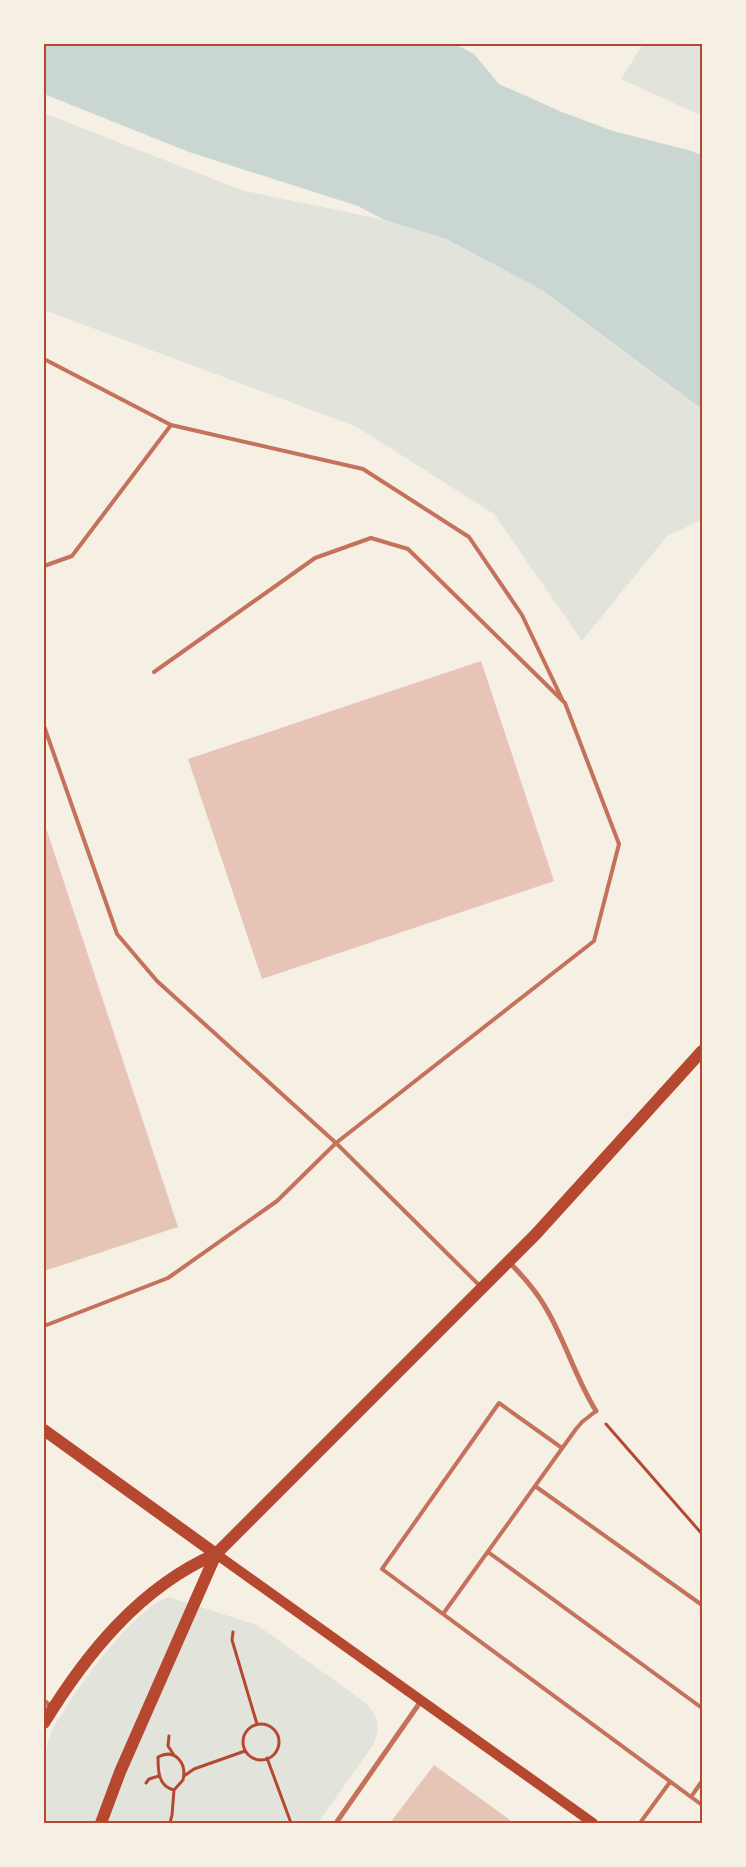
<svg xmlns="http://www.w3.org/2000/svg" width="746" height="1867" font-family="'Alegreya Sans',sans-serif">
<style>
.green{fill:#e2e4dc}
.water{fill:#c9d6d2}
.building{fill:#e6c5b7}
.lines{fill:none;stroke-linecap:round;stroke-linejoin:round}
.path{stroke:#b5482f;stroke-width:3}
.service{stroke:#c5725c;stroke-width:4}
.minor{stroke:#c5725c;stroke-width:5}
.secondary{stroke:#b5482f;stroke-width:10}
.primary{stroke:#b5482f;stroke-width:12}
.neatline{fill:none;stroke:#b5482f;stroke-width:2}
</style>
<rect width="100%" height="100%" fill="#f6efe4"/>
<path class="green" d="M643,44H702V116L621,79Z
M44,113L241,190L385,220L445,239L542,290L702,409V520L667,536L582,641L494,514L357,427L44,310Z
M169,1597L257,1625L366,1703C379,1718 381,1727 373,1745L318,1823H44C44,1794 41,1760 51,1732C54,1724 61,1716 65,1709C83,1680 137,1606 169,1597Z"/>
<path class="water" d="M44,44H455L474,54L499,84L562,112L613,131L688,150L702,155V409L542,290L446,239L385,220L358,206L189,152L44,94Z"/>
<path class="building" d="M481,661L554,881L262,979L188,759Z
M44,822L178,1227L44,1271Z
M434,1765L514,1823H390Z"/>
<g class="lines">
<path class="path" d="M606,1424L702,1534
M233,1632L232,1640L257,1724
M243 1742a18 18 0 1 1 36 0a18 18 0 1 1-36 0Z
M169,1736L168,1746L174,1755
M267,1758L291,1823
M184,1776L194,1769L245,1751
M146,1783L149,1779L159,1776
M170,1823L172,1815L174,1790C158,1786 158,1771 158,1757C175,1748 187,1763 183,1780L174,1790"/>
<path class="service" d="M44,359L171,425L363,469L469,537L522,615L562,699
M44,566L72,556L171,425
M44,726L117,934L157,981L336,1143L594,941L619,844L565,703L408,549L371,538L315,558L154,672
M44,1326L168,1278L277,1201L336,1143L481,1287
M562,1448L499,1403L382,1569L702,1805
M535,1486L702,1605
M488,1552L702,1708
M443,1614L576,1429L582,1422L596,1411
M691,1797L702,1781
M640,1823L670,1782"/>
<path class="minor" d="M509,1262C524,1277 537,1292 547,1310C566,1343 576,1379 596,1411
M44,1701L53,1708
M336,1823L421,1701"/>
<path class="secondary" d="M216,1554L593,1823"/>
<path class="primary" d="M44,1430L216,1554
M44,1723C86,1654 140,1587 216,1554
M101,1823L120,1772L216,1554L536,1234L702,1051"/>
</g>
<rect width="746" height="1867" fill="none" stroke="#f6efe4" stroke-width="90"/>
<rect x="45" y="45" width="656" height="1777" class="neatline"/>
</svg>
